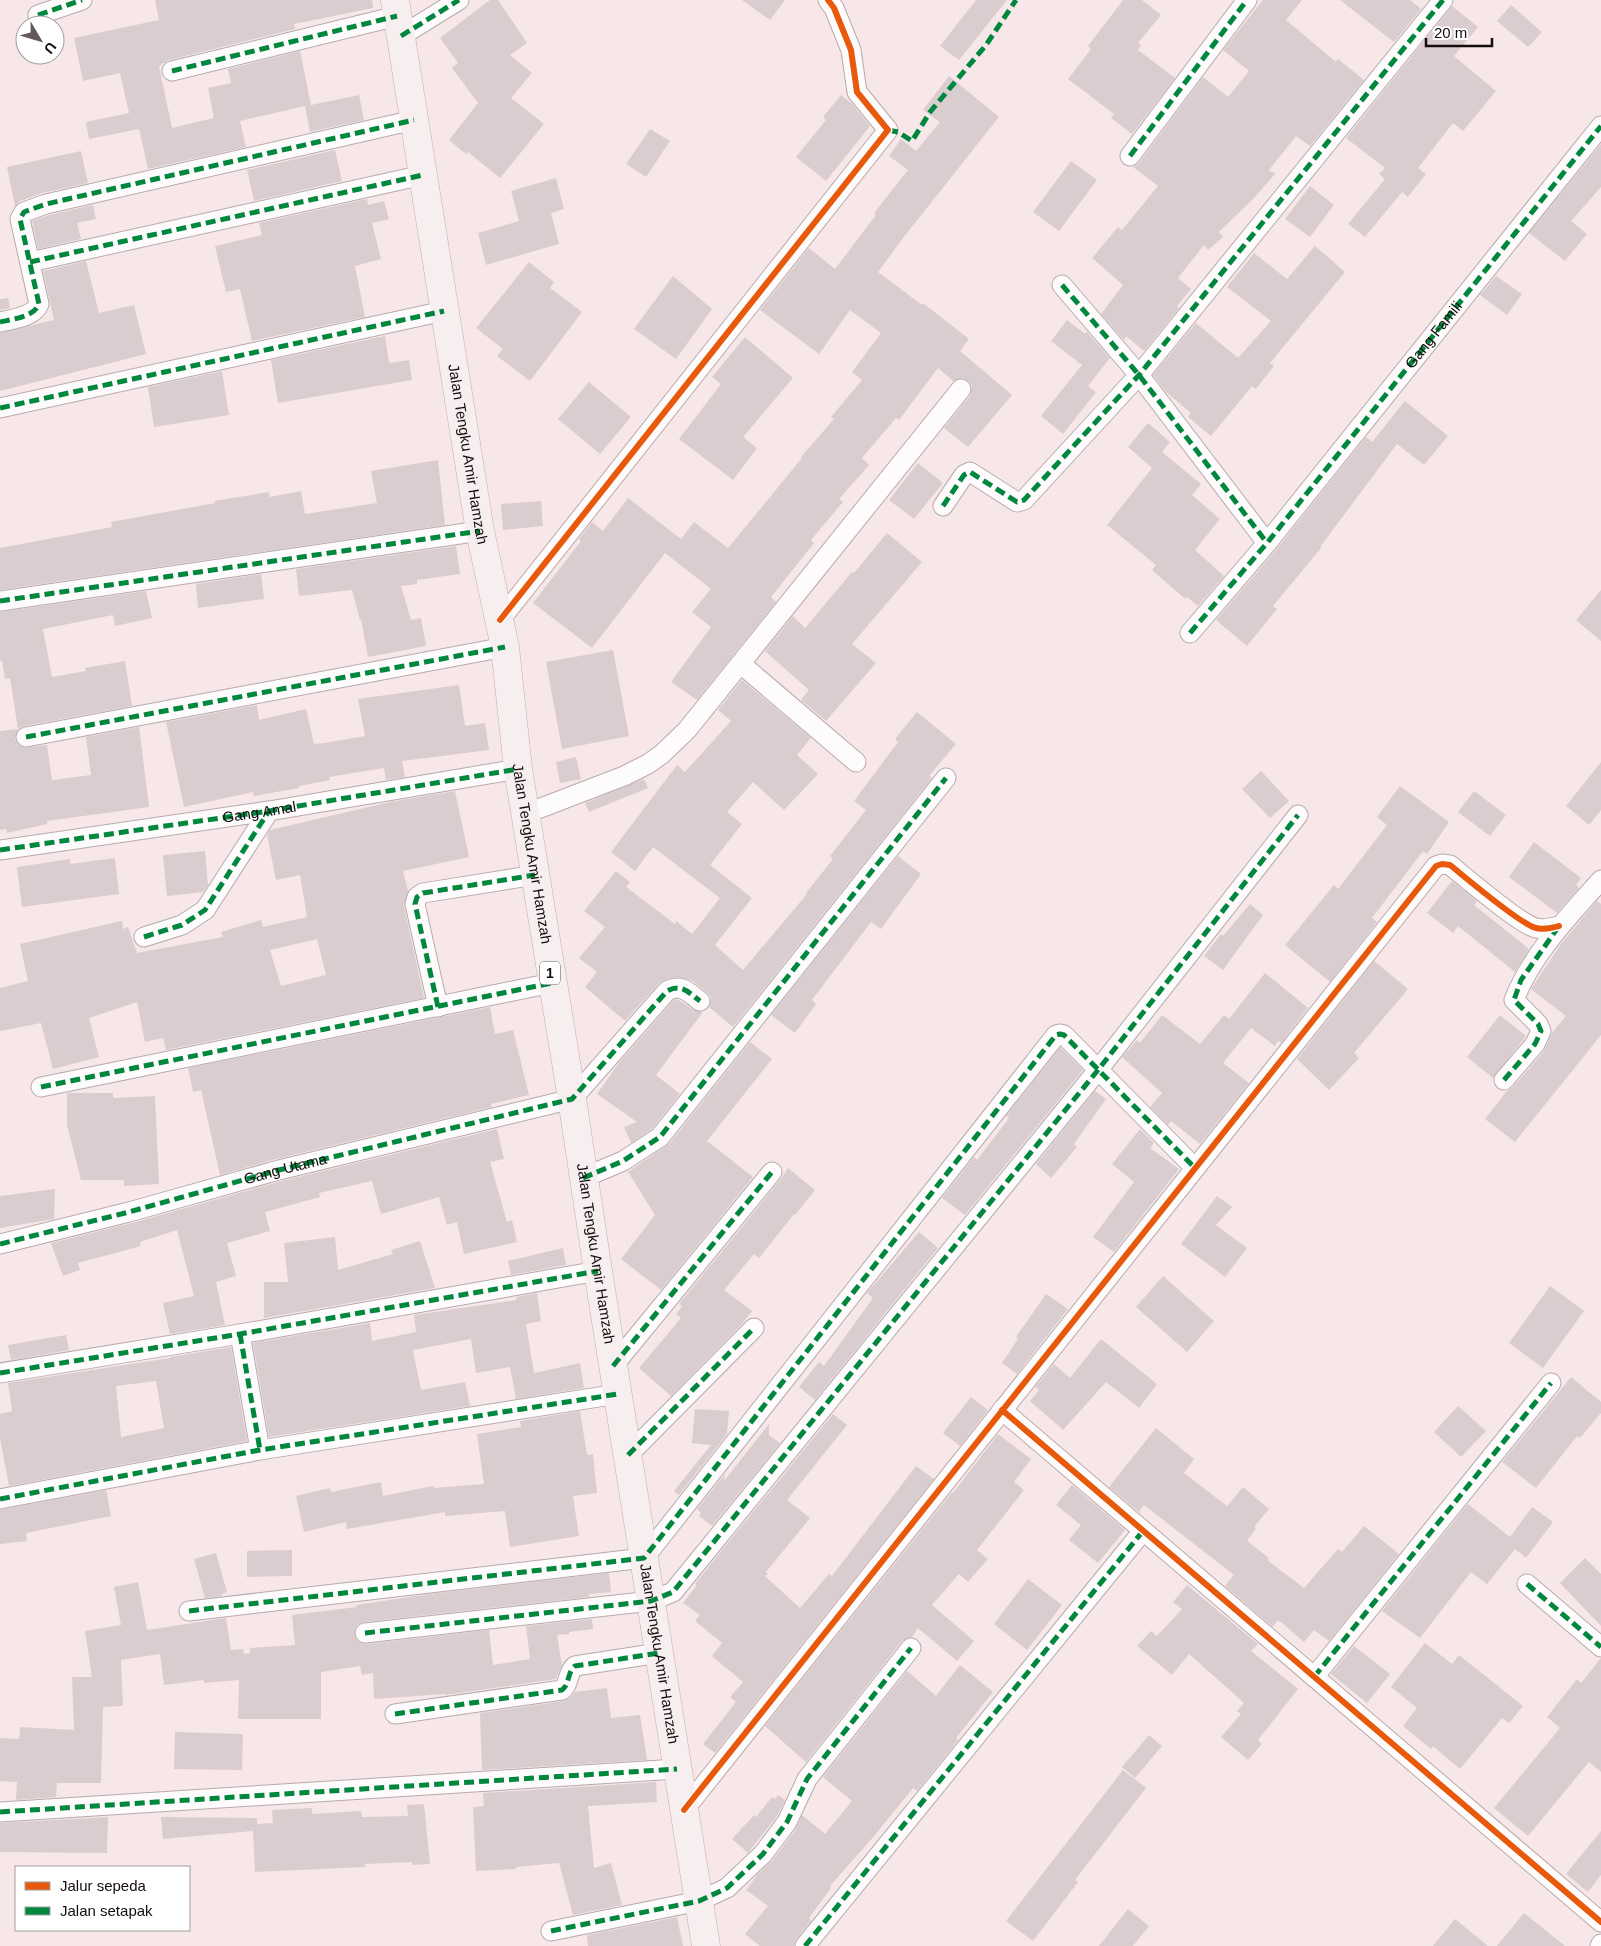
<svg xmlns="http://www.w3.org/2000/svg" width="1601" height="1946" font-family="Arial,sans-serif">
<style>
.building{fill:#dacdcf;fill-rule:evenodd}
.lines{fill:none;stroke-linecap:round;stroke-linejoin:round}
.street-casing{stroke:#b7aaac;stroke-width:21}
.primary-casing{stroke:#c1aeb1;stroke-width:29}
.street{stroke:#fefbfc;stroke-width:19}
.primary{stroke:#f6eeef;stroke-width:28}
.quiet{stroke:#00873e;stroke-width:5;stroke-dasharray:10 5;stroke-linecap:butt}
.cycleway-casing{stroke:#fff;stroke-width:9}
.cycleway{stroke:#e8590c;stroke-width:6}
.labels{text-anchor:middle;stroke-width:4.5;stroke-linejoin:round;paint-order:stroke}
.shield{fill:#fff;stroke:#5b5556;stroke-width:1}
.shield-label{font-size:14px;font-weight:bold;fill:#150c0d}
.street-label{font-size:15px;fill:#150c0d;stroke:#fff}
</style>
<rect width="100%" height="100%" fill="#f7e7e9"/>
<path class="building" d="M155,0H372L373,8L294,24L295,29L169,60L159,66L172,128L214,118L208,88L231,83L228,69L300,51L311,105L359,95L364,120L310,132L305,106L240,121L246,147L148,169L139,129L89,139L86,122L129,113L120,73L83,81L74,38L159,20Z
M490,0H498L527,43L510,55L532,73L511,98L544,124L500,178L468,152L466,154L449,140L478,103L452,68L458,63L440,38Z
M742,0H785L770,20Z
M976,0H1007L959,60L940,46Z
M1123,0H1142L1161,15L1138,43L1141,45L1138,50L1175,78L1132,134L1111,118L1114,114L1068,79L1091,49L1088,46Z
M1263,0H1302L1286,20L1336,62L1338,59L1364,80L1310,146L1296,136L1269,170L1275,174L1253,199L1219,232L1223,237L1208,250L1204,245L1178,278L1191,289L1177,306L1179,308L1144,351L1126,336L1124,340L1101,314L1123,285L1092,258L1118,227L1122,230L1158,186L1133,167L1139,163L1203,77L1228,97L1249,71L1223,50Z
M1340,0H1410L1421,9L1394,42Z
M1511,5L1542,32L1528,47L1497,21Z
M1452,6L1478,27L1454,56L1496,91L1463,131L1453,123L1418,168L1426,174L1408,197L1402,192L1365,237L1348,224L1385,179L1379,174L1385,168L1346,138Z
M949,76L999,117L903,238L878,272L922,305L923,303L969,339L960,351L1012,395L968,447L944,428L970,396L972,385L968,381L963,378L953,381L938,368L899,420L896,418L862,458L869,465L839,499L843,502L811,540L814,543L771,597L776,602L697,700L671,682L711,627L692,612L711,589L665,553L592,648L533,603L581,541L579,539L592,522L603,531L628,498L681,539L694,522L728,548L802,458L801,457L834,419L831,417L862,380L852,372L881,333L850,310L819,354L760,310L809,248L835,269L876,215L874,213L908,170L889,156L901,139L916,151L940,122L923,110Z
M841,95L852,104L870,126L826,181L796,157L826,120L823,117Z
M650,129L670,141L646,177L626,164Z
M1601,144V187L1571,221L1587,234L1565,261L1529,233Z
M335,150L342,181L254,201L247,170Z
M81,151L88,183L42,193L20,201L15,206L7,167Z
M1071,161L1097,180L1059,231L1033,212Z
M556,178L564,209L551,213L559,244L486,265L478,233L519,221L511,191Z
M1310,186L1334,205L1310,237L1285,219Z
M367,199L368,205L384,201L389,219L372,223L381,259L355,266L365,317L252,341L240,289L226,292L215,246L262,235L259,223Z
M93,205L96,219L77,223L81,239L38,249L32,221L49,215Z
M1315,246L1345,272L1270,363L1274,366L1256,389L1252,386L1211,436L1188,417L1191,413L1166,392L1153,375L1196,323L1238,358L1271,321L1227,287L1254,253L1287,279Z
M86,261L99,313L134,305L146,354L0,391V333L54,320L43,271Z
M529,262L554,282L550,288L582,312L530,381L497,356L503,349L476,328Z
M673,276L712,309L676,359L634,329Z
M1496,276L1522,294L1507,315L1480,295Z
M8,298L10,308L0,310V299Z
M1067,320L1085,334L1087,332L1110,358L1088,386L1096,392L1063,434L1041,416L1082,365L1051,341Z
M385,336L389,363L409,360L412,380L278,403L271,360Z
M745,337L793,378L743,437L757,448L733,480L679,439L721,384L712,377Z
M222,371L229,415L154,427L148,387Z
M589,382L631,417L600,454L558,419Z
M1405,401L1448,436L1424,465L1397,444L1320,547L1321,548L1273,606L1277,609L1247,646L1216,620L1276,550L1366,437L1372,442Z
M1148,423L1170,442L1162,452L1201,484L1192,495L1220,519L1195,550L1224,576L1198,606L1187,597L1185,599L1152,570L1156,565L1107,525L1152,468L1128,447Z
M438,460L445,525L0,590V548L112,527L111,522L215,503L214,501L269,492L270,497L301,491L305,514L377,503L371,471Z
M918,463L943,483L914,519L889,500Z
M541,501L543,526L503,530L501,504Z
M887,533L922,562L852,644L876,663L826,721L801,700L809,690L765,651L793,616L805,628L852,572L854,573Z
M456,546L460,574L417,580V584L401,586L411,620L421,618L426,646L368,657L361,619L360,620L352,590L299,596L296,569Z
M261,574L264,599L198,608L196,584Z
M1601,590V641L1576,620Z
M146,591L152,618L115,626L113,615L43,629L52,677L86,671L85,668L125,661L132,706L24,726L18,729L15,739L18,745L23,748L47,745L52,780L91,775L86,737L139,727L149,807L47,821V824L7,833L6,829L0,830V731L18,729L10,678L5,679L2,661H0V612Z
M613,650L629,736L562,749L546,662Z
M742,680L811,738L797,755L818,774L784,810L753,782L727,812L742,824L710,865L752,898L715,945L743,970L807,894L806,893L833,859L830,856L866,810L854,801L898,742L895,739L917,712L956,744L929,776L932,778L733,1027L709,1007L711,997L707,992L691,980L678,977L668,978L659,983L625,1021L585,987L597,972L579,958L605,927L584,911L616,871L630,882L626,887L675,924L676,921L692,934L720,898L653,847L635,871L611,852L677,765L685,772L731,721L718,710Z
M459,685L465,726L485,723L489,750L402,761L405,777L386,780L384,768L329,777L330,780L299,786V788L254,796L253,792L184,807L166,722L257,705L259,720L306,709L314,744L324,743L365,736L358,699Z
M576,757L581,779L560,783L556,762Z
M1601,762V810L1589,825L1566,806Z
M1261,771L1289,801L1270,818L1242,789Z
M644,779L648,788L589,812L585,803Z
M1400,786L1449,822L1427,854L1423,851L1372,918L1377,922L1330,982L1285,945L1334,885L1338,889L1387,825L1377,817Z
M455,791L469,857L403,871L408,891L404,906L424,998L166,1050L163,1038L145,1042L137,1002L89,1018L99,1057L53,1069L41,1023L0,1031V988L28,981L20,944L122,921L123,929L128,927L137,953L223,937L221,932L261,920L263,927L307,917L300,875L276,880L267,835L270,830L390,802ZM317,939L326,975L281,986L270,950Z
M1474,791L1506,815L1490,836L1458,812Z
M1534,842L1581,878L1576,885L1579,888L1557,913L1509,877Z
M205,851L208,885L203,892L167,896L163,855Z
M898,856L921,874L881,929L871,922L812,1000L816,1004L795,1033L771,1015Z
M115,858L119,894L22,907L17,867L70,859V864Z
M1452,881L1477,901L1474,905L1529,949L1515,972L1458,926L1453,933L1427,913Z
M1597,901L1601,904V1035L1515,1142L1485,1119L1507,1091L1513,1087L1544,1051L1552,1033L1566,1016L1531,989L1561,944Z
M1250,904L1263,915L1223,970L1204,956L1221,934L1223,936Z
M1374,961L1408,989L1354,1053L1359,1058L1329,1090L1297,1059Z
M1265,973L1308,1008L1281,1043L1278,1041L1275,1046L1251,1028L1223,1063L1249,1083L1200,1144L1171,1121L1168,1125L1150,1107L1162,1093L1122,1057L1137,1040L1140,1043L1162,1015L1200,1044L1224,1015L1229,1019Z
M677,999L694,1010L703,1012L656,1075L680,1094L652,1129L631,1143L624,1127L637,1122L597,1094L618,1064L674,1000Z
M490,1007L495,1034L513,1030L529,1095L491,1104L492,1107L276,1159L220,1175L201,1090L193,1092L188,1068Z
M1500,1015L1526,1036L1493,1078L1467,1057Z
M750,1042L772,1059L707,1141L753,1177L661,1290L621,1259L655,1215L628,1172L669,1144Z
M1060,1047L1083,1070L965,1215L942,1198L974,1157L977,1160L1009,1118L1006,1116Z
M1095,1091L1106,1099L1074,1144L1077,1147L1051,1178L1036,1164Z
M67,1093H113V1098L155,1096L159,1184L124,1186V1180H81L67,1125Z
M497,1129L504,1159L490,1162L507,1222L512,1220L517,1242L464,1254L457,1222L447,1225L439,1197L381,1214L372,1181L319,1193L320,1197L265,1212L270,1231L227,1243L236,1276L216,1282L225,1325L170,1334L163,1303L194,1296L177,1230L140,1242L141,1246L78,1263L80,1270L63,1276L51,1243L132,1223L282,1181Z
M1140,1129L1154,1143L1150,1148L1179,1169L1114,1252L1093,1237L1134,1182L1112,1164Z
M788,1168L815,1190L795,1215L794,1214L759,1258L754,1254L724,1290L752,1311L741,1325L671,1396L639,1368L681,1318L676,1314L682,1306L679,1304L781,1179Z
M55,1189L54,1219L0,1228V1196Z
M1217,1196L1232,1207L1216,1225L1247,1248L1225,1277L1181,1244Z
M919,1232L938,1248L815,1400L799,1387L819,1362L824,1366L873,1298L867,1293Z
M335,1237L338,1270L393,1254L391,1250L420,1241L435,1288L264,1318V1282H288L284,1243Z
M563,1248L566,1265L511,1275L508,1261Z
M1163,1276L1214,1321L1187,1352L1136,1307Z
M1550,1286L1584,1311L1543,1368L1509,1343Z
M537,1293L541,1321L526,1324L534,1373L580,1363L584,1388L516,1399L510,1367L476,1373L471,1339L413,1350L421,1390L465,1382L470,1406L269,1437L253,1343L370,1323L372,1341L416,1332L414,1315L517,1300L516,1297Z
M1046,1294L1068,1309L1017,1374L1002,1363L1018,1339L1016,1337Z
M66,1335L69,1350L11,1360L8,1345Z
M1101,1339L1157,1384L1139,1408L1106,1382L1063,1430L1030,1401L1039,1390L1035,1387L1054,1364L1070,1378Z
M231,1347L247,1441L9,1486L0,1438V1414L12,1411L8,1383L170,1358V1357ZM156,1381L164,1428L121,1437L116,1386Z
M1571,1377L1601,1402V1413L1580,1438L1577,1436L1536,1488L1502,1462Z
M971,1397L988,1410L960,1446L943,1433Z
M1458,1406L1486,1431L1461,1457L1434,1432Z
M695,1409L729,1411L727,1434L679,1495L674,1491L711,1445L692,1443Z
M580,1411L587,1455L593,1454L597,1493L573,1496L579,1536L510,1547L505,1511L445,1516V1512L347,1529L346,1522L304,1532L296,1496L330,1488L331,1492L381,1482L383,1496L433,1486L434,1488L484,1484L477,1434L521,1427L520,1421Z
M833,1414L847,1425L787,1500L810,1518L766,1572L768,1574L765,1576L800,1608L829,1574L832,1576L916,1466L934,1479L715,1753L703,1744L736,1702L730,1697L743,1682L712,1656L722,1643L695,1621L700,1615L683,1603L697,1585L695,1584L718,1555Z
M769,1424V1435L780,1443L712,1526L699,1516L701,1513L697,1509L725,1474L724,1481Z
M1156,1428L1194,1459L1184,1473L1227,1506L1243,1487L1269,1509L1254,1527L1256,1528L1247,1541L1269,1558L1267,1560L1304,1588L1338,1549L1342,1552L1364,1526L1399,1554L1329,1641L1314,1630L1304,1642L1281,1622L1277,1621L1273,1627L1225,1586L1234,1575L1144,1505L1139,1512L1109,1487Z
M998,1434L1031,1459L1014,1482L1024,1490L977,1550L988,1559L968,1582L959,1574L932,1605L974,1641L957,1661L918,1628L912,1637L902,1641L806,1762L765,1726L952,1492L953,1493Z
M1072,1485L1125,1530L1098,1563L1069,1540L1081,1525L1056,1505Z
M106,1490L111,1516L26,1533L27,1541L0,1544V1510Z
M1468,1504L1510,1537L1532,1507L1553,1522L1526,1558L1515,1549L1487,1584L1471,1572L1420,1638L1382,1611Z
M292,1550V1576L247,1577V1551Z
M216,1553L227,1592L222,1594V1596L205,1598L194,1559Z
M1585,1558L1601,1574V1626L1560,1583Z
M609,1573L611,1592L589,1594V1597L364,1622L358,1624L355,1629L356,1639L360,1643L366,1644L489,1630L493,1665L530,1659L526,1626L592,1619L593,1629L569,1632V1634L557,1635L562,1665L556,1679L445,1695V1694L374,1699L373,1673L362,1675L360,1666L321,1672V1719H238L239,1680L204,1683V1680L164,1685L160,1654L121,1660L123,1706L103,1707L101,1783H57L56,1797L16,1800L17,1782L0,1781V1738L19,1739L20,1727L74,1730L72,1677H92L85,1631L121,1625L114,1587L138,1582L147,1630L226,1618L231,1650L243,1649L244,1654L250,1653V1648L295,1645L292,1615L357,1607L356,1605L430,1594Z
M1028,1579L1062,1605L1027,1650L994,1624Z
M1187,1585L1258,1644L1251,1651L1298,1689L1258,1740L1262,1744L1248,1760L1221,1737L1241,1714L1237,1711L1244,1703L1189,1654L1172,1675L1137,1646L1151,1631L1157,1636L1182,1609L1173,1602Z
M1425,1643L1452,1664L1459,1655L1523,1706L1509,1723L1502,1718L1460,1769L1433,1746L1431,1749L1403,1726L1417,1708L1391,1687Z
M1354,1646L1390,1674L1367,1703L1331,1674Z
M1601,1658V1772L1589,1762L1528,1836L1494,1808L1560,1728L1547,1717L1577,1679L1581,1683Z
M960,1665L993,1692L956,1738L958,1740L917,1791L913,1788L875,1835L830,1886L831,1888L809,1918L811,1921L796,1939L794,1946H760L745,1934L768,1906L746,1890L758,1874L772,1861L796,1829L802,1815L825,1834L852,1801L823,1777L907,1671L936,1696Z
M607,1688L611,1718L640,1715L647,1760L482,1770L480,1713L564,1701L570,1698L575,1692Z
M175,1732L243,1734L242,1770L174,1769Z
M1149,1735L1162,1746L1135,1778L1122,1767Z
M1123,1770L1146,1788L1075,1880L1078,1882L1033,1941L1006,1921Z
M656,1782L657,1802L588,1806L594,1868L611,1863L622,1905L573,1915L559,1863L516,1867V1869L476,1871L473,1807L484,1806L483,1793Z
M778,1795L785,1800L777,1816L748,1853L732,1839L754,1815L756,1817L772,1797L775,1799Z
M424,1804L430,1864L412,1865V1862L365,1864V1867L255,1872L253,1831L163,1839L161,1817L257,1818V1824L273,1823L272,1810L312,1808V1814L361,1811L362,1817L408,1816L407,1805Z
M108,1817L107,1853L0,1852V1823Z
M1601,1831V1875L1588,1892L1566,1874Z
M1128,1909L1149,1926L1133,1946H1099Z
M1524,1913L1565,1946H1497Z
M677,1917L683,1946H588L587,1935Z
M1455,1919L1488,1946H1433Z"/>
<g class="lines">
<defs>
<g id="street">
<path d="M38,15L82,0"/>
<path d="M401,36L459,0"/>
<path d="M172,71L397,16"/>
<path d="M1130,156L1247,0"/>
<path d="M30,262L423,175"/>
<path d="M1062,285L1139,375L1267,543"/>
<path d="M0,322C13,319 34,317 39,304L20,219L24,212L46,204L414,120"/>
<path d="M0,408L444,311"/>
<path d="M943,506L964,475L970,472L1017,502L1024,500L1139,375L1443,0"/>
<path d="M0,601L480,531"/>
<path d="M500,620L888,130L857,92L851,50L834,8L828,0"/>
<path id="s1" d="M1190,633L1267,543L1601,126"/>
<path d="M741,664L856,762"/>
<path d="M26,737L505,647"/>
<path d="M525,814L624,776L648,764L662,754L687,730L961,389"/>
<path d="M0,850L269,811L518,769"/>
<path d="M144,937L182,925L205,910L269,811"/>
<path d="M438,1007L415,904L417,897L423,893L535,875"/>
<path d="M1504,1080L1535,1044L1541,1031L1538,1024L1514,1000C1532,954 1568,917 1601,880"/>
<path d="M41,1087L552,983"/>
<path d="M583,1178L623,1161L660,1137L946,778"/>
<path d="M0,1244L129,1212L279,1170L572,1099L667,991C682,983 689,993 700,1001"/>
<path d="M240,1334L260,1450"/>
<path d="M613,1366L772,1172"/>
<path d="M0,1373L240,1334L598,1271"/>
<path d="M1002,1410L1601,1922"/>
<path d="M628,1455L754,1328"/>
<path d="M0,1499L260,1450L618,1394"/>
<path d="M1527,1584L1601,1647"/>
<path d="M189,1611L644,1558L1056,1035L1060,1034L1064,1035L1195,1168"/>
<path d="M365,1633L651,1601L673,1592L1098,1070L1298,815"/>
<path d="M1314,1677L1551,1383"/>
<path d="M395,1714L562,1690C570,1684 567,1672 575,1666L659,1653"/>
<path d="M684,1810L1436,866L1442,864L1450,865C1465,877 1521,925 1536,928C1544,930 1551,928 1559,926"/>
<path d="M0,1812L677,1769"/>
<path d="M551,1931L699,1901L727,1888L763,1854L787,1822L807,1779L911,1648"/>
<path d="M805,1946L1143,1531"/>
<path d="M1600,1946L1601,1944"/>
</g>
<g id="primary">
<path id="s2" d="M395,0L480,531L505,647L518,769L572,1099L598,1271L706,1946"/>
</g>
</defs>
<use href="#street" class="street-casing"/>
<use href="#primary" class="primary-casing"/>
<use href="#street" class="street"/>
<use href="#primary" class="primary"/>
<g class="quiet">
<path d="M38,15L82,0"/>
<path d="M401,36L459,0"/>
<path d="M172,71L397,16"/>
<path d="M888,130L898,132L912,141L930,112L986,45L1016,0"/>
<path d="M1130,156L1247,0"/>
<path d="M30,262L423,175"/>
<path d="M1062,285L1139,375L1267,543"/>
<path d="M0,322C13,319 34,317 39,304L20,219L24,212L46,204L414,120"/>
<path d="M0,408L444,311"/>
<path d="M943,506L964,475L970,472L1017,502L1024,500L1139,375L1443,0"/>
<path d="M0,601L480,531"/>
<path d="M1190,633L1267,543L1601,126"/>
<path d="M26,737L505,647"/>
<path id="s3" d="M0,850L269,811L518,769"/>
<path d="M144,937L182,925L205,910L269,811"/>
<path d="M438,1007L415,904L417,897L423,893L535,875"/>
<path d="M1504,1080L1535,1044L1541,1031L1538,1024L1514,1000L1521,980L1559,926"/>
<path d="M41,1087L552,983"/>
<path d="M583,1178L623,1161L660,1137L946,778"/>
<path id="s4" d="M0,1244L129,1212L279,1170L572,1099L667,991C682,983 689,993 700,1001"/>
<path d="M240,1334L260,1450"/>
<path d="M613,1366L772,1172"/>
<path d="M0,1373L240,1334L598,1271"/>
<path d="M628,1455L754,1328"/>
<path d="M0,1499L260,1450L618,1394"/>
<path d="M1527,1584L1601,1647"/>
<path d="M189,1611L644,1558L1056,1035L1060,1034L1064,1035L1195,1168"/>
<path d="M365,1633L651,1601L673,1592L1098,1070L1298,815"/>
<path d="M1314,1677L1551,1383"/>
<path d="M395,1714L562,1690C570,1684 567,1672 575,1666L659,1653"/>
<path d="M0,1812L677,1769"/>
<path d="M551,1931L699,1901L727,1888L763,1854L787,1822L807,1779L911,1648"/>
<path d="M805,1946L1143,1531"/>
</g>
<defs>
<path id="cycleway" d="M500,620L888,130L857,92L851,50L834,8L828,0
M1002,1410L1601,1922
M684,1810L1436,866L1442,864L1450,865C1465,877 1521,925 1536,928C1544,930 1551,928 1559,926"/>
</defs>
<use href="#cycleway" class="cycleway-casing"/>
<use href="#cycleway" class="cycleway"/>
</g>
<g class="labels">
<rect class="shield" x="540" y="961.5" width="20" height="23" rx="4"/>
<g class="shield-label">
<text x="550" y="978">1</text>
</g>
<g class="street-label">
<text dy="5" stroke="none"><textPath href="#s1" startOffset="385">Gang Famili</textPath></text>
<text dy="5" stroke="none"><textPath href="#s2" startOffset="460">Jalan Tengku Amir Hamzah</textPath></text>
<text dy="5" stroke="none"><textPath href="#s3" startOffset="262">Gang Amal</textPath></text>
<text dy="5" stroke="none"><textPath href="#s2" startOffset="865">Jalan Tengku Amir Hamzah</textPath></text>
<text dy="5" stroke="none"><textPath href="#s4" startOffset="295">Gang Utama</textPath></text>
<text dy="5" stroke="none"><textPath href="#s2" startOffset="1270">Jalan Tengku Amir Hamzah</textPath></text>
<text dy="5" stroke="none"><textPath href="#s2" startOffset="1675">Jalan Tengku Amir Hamzah</textPath></text>
</g>
</g>
<rect x="15" y="1866" width="175" height="65" fill="#ffffff" stroke="#a19e9e"/>
<rect x="25" y="1882" width="25" height="8" fill="#e8590c" stroke="#a19e9e"/>
<text x="60" y="1891" font-size="15" fill="#150c0d">Jalur sepeda</text>
<rect x="25" y="1907" width="25" height="8" fill="#00873e" stroke="#a19e9e"/>
<text x="60" y="1916" font-size="15" fill="#150c0d">Jalan setapak</text>
<g transform="translate(40 40) rotate(128)"><circle r="24" fill="#ffffff" stroke="#a19e9e"/>
<path d="M0-4L9 19L0 12L-9 19Z" fill="#64595a"/>
<text y="-8" font-size="14" font-weight="bold" text-anchor="middle" fill="#150c0d">U</text>
</g>
<path d="M1426 38v8h66v-8" fill="none" stroke="#150c0d" stroke-width="2.5"/>
<text x="1434" y="38" font-size="15" fill="#150c0d" stroke="#ffffff" stroke-width="4" paint-order="stroke">20 m</text>
</svg>
